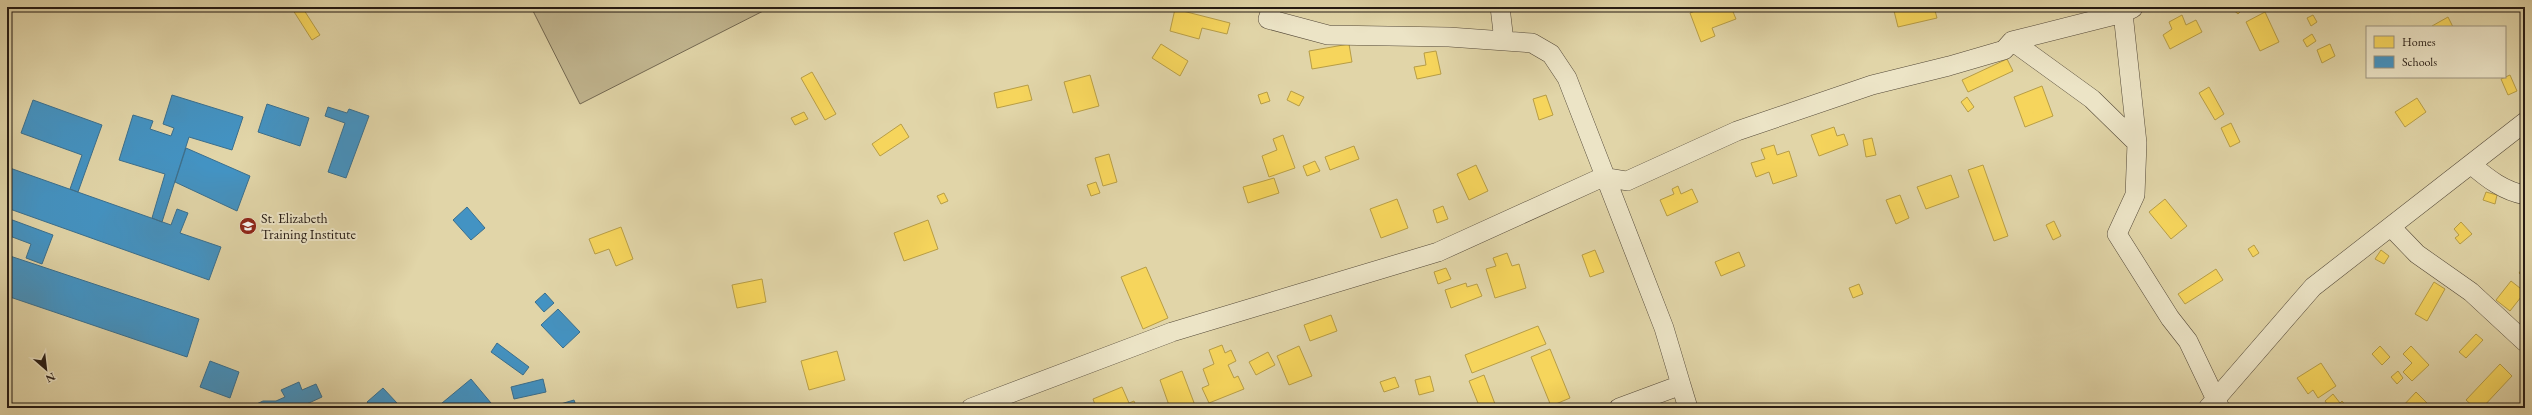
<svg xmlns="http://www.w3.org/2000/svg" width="2532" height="415" font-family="'EB Garamond',serif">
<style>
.green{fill:#c1b58f;stroke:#736851}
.homes{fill:#f6d55c;stroke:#b79d46}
.schools{fill:#4393c3;stroke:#3a6f8e}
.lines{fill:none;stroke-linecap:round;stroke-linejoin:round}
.minor-casing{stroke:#544938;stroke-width:20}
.minor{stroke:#ece4c6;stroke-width:19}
.labels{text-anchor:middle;stroke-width:4;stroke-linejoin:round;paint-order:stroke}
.poi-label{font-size:14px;fill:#251a13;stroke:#ece4c6;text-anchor:start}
</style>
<rect width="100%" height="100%" fill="#e1d5a8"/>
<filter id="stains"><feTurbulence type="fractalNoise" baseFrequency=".005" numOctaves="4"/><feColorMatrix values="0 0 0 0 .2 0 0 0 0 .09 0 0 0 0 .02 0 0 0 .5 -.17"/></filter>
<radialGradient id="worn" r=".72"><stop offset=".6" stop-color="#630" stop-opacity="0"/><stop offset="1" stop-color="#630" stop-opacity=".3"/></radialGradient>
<path class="green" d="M531,7H771L580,104Z"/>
<path class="homes" d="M291,7H302L320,35L312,40Z
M1705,7H1731L1736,19L1712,28L1715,36L1701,42L1690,13Z
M1893,7H1934L1937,18L1898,27Z
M2230,7H2245L2238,14Z
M1175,9L1230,23L1227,34L1202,28L1199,39L1170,31Z
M2265,12L2279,42L2260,51L2246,22Z
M2182,15L2186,25L2196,20L2202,32L2170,49L2163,35L2172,29L2169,22Z
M2313,15L2317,22L2311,26L2307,18Z
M2448,17L2453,27H2433L2432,26Z
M2312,34L2316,41L2307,47L2303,40Z
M1161,44L1188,61L1180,76L1152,58Z
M1349,44L1352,62L1312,69L1309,51Z
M2330,44L2335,56L2322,63L2317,50Z
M1436,51L1441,74L1417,79L1414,67L1426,65L1424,53Z
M2007,59L2013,71L1968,92L1962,80Z
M812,72L836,114L825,120L801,78Z
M1090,75L1099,106L1073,113L1064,82Z
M2510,75L2517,91L2508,95L2501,79Z
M1028,85L1032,100L997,108L994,93Z
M2042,86L2053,116L2025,127L2014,97Z
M2209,87L2224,114L2215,120L2199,93Z
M1291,91L1304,97L1299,106L1287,100Z
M1267,92L1270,101L1261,104L1258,95Z
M1546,95L1553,115L1539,120L1533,99Z
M1967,97L1974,107L1968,112L1961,102Z
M2417,98L2426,112L2405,127L2395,112Z
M804,112L808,119L795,125L791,118Z
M2231,123L2240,142L2230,147L2221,128Z
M901,124L909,137L880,156L872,144Z
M1834,127L1837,136L1844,134L1848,145L1819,156L1811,135Z
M1283,135L1295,168L1269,177L1262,156L1277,150L1273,139Z
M1872,138L1876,155L1866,157L1863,140Z
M1774,145L1777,155L1789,151L1797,176L1773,184L1769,172L1756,177L1751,163L1765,159L1761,149Z
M1354,146L1359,159L1330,170L1325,157Z
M1109,154L1117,182L1103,186L1095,158Z
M1315,161L1320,171L1307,176L1303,166Z
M1476,165L1488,191L1469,200L1457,174Z
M1983,165L2008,236L1994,241L1968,170Z
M1951,175L1959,197L1926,209L1917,187Z
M1274,178L1279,193L1248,203L1243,187Z
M1096,182L1100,193L1091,196L1087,185Z
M1678,186L1681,194L1692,189L1698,202L1667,216L1660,200L1674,194L1672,189Z
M2486,192L2497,195L2495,204L2483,200Z
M944,193L948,201L941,204L937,196Z
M1900,195L1909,218L1896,224L1886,200Z
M1397,199L1408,228L1381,238L1370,209Z
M2165,199L2187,226L2171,239L2149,212Z
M1443,206L1448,219L1437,223L1433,210Z
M928,220L938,249L904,261L894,233Z
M2054,221L2061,236L2053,240L2046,225Z
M2461,222L2472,234L2460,244L2455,238L2459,235L2454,229Z
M621,227L633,259L616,266L609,249L595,254L589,239Z
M2254,245L2259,253L2253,257L2248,249Z
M1595,250L1604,272L1590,277L1582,255Z
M2381,250L2389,256L2384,264L2375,259Z
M1739,252L1745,266L1721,276L1715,262Z
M1507,253L1512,266L1519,264L1526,288L1495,298L1486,269L1496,266L1493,258Z
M2525,265V278L2519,273Z
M1146,267L1168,318L1143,329L1121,277Z
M1446,268L1451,279L1438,284L1434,272Z
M2216,269L2223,280L2185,304L2178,294Z
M762,279L766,302L737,308L732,285Z
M2511,281L2525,292L2510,311L2496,300Z
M2434,282L2445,289L2427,321L2415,314Z
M1466,283L1467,287L1477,284L1482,296L1451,308L1445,290Z
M1859,284L1863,294L1853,298L1849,288Z
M1331,315L1337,331L1310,341L1304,325Z
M1538,326L1546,344L1472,373L1465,355Z
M2476,334L2483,340L2466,358L2459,352Z
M1222,345L1225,353L1231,350L1236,361L1228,365L1234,378L1238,376L1244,389L1209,403L1202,388L1209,385L1203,369L1214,364L1209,350Z
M1299,346L1312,376L1289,385L1277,356Z
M2380,346L2390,357L2382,365L2372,354Z
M2411,346L2429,365L2412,381L2403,372L2412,363L2403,354Z
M1550,349L1570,398L1551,406L1531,357Z
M837,351L845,380L809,390L801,361Z
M1268,352L1275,365L1256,375L1249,362Z
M2321,363L2336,386L2318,398L2313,390L2308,394L2297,378Z
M2500,364L2512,376L2482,408H2475L2466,400Z
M1182,371L1196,408H1170L1160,380Z
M2398,371L2403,378L2397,384L2391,377Z
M1484,375L1495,404L1480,408L1469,381Z
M1430,376L1434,391L1419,395L1415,380Z
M1395,377L1399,387L1384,392L1380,382Z
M1122,387L1129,403L1134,401L1137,408L1119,406L1096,408L1093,399Z
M2416,392L2427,403L2422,408H2401Z
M2333,394L2340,403L2342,401L2348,408H2330L2325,401Z"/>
<path class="schools" d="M172,95L243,117L232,150L189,137L162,222L152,218L165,174L119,160L133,115L153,121L150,129L171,136L174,128L163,124Z
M33,100L102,125L78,192L70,189L82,155L21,133Z
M267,104L309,118L300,146L258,132Z
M328,107L347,113L349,109L369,116L346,178L328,172L345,123L325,116Z
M186,148L250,176L237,211L175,182Z
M7,167L171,225L177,209L188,213L180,233L221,247L209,280L7,208Z
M467,207L485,228L471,240L453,220Z
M7,218L53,235L42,264L26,258L31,244L7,235Z
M7,255L199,319L187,357L7,296Z
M545,293L554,303L544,312L535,302Z
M558,309L580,332L563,348L541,325Z
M497,343L529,367L523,375L491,352Z
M210,361L239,372L230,398L200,387Z
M471,379L491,403L484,408H436Z
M543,379L546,392L514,399L511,387Z
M299,382L302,390L316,384L322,397L298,408H248L263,401H276L285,397L281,390Z
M383,388L397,403L392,408H372L367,402Z
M574,400L577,408H547Z"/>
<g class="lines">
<defs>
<path id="minor" d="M1272,7L1268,19L1328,35L1449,37L1532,43L1551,54L1567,78L1664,328L1681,385L1619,408
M1500,7L1504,41
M2123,13L2137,143L2135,195L2117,234L2170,318L2188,341L2220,408
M2012,41L2123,13L2133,8
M2472,165C2488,179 2504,191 2525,195
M2391,227L2417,254L2471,292L2525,342
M1681,385L1688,408
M971,408L1172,332L1438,252L1603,177L1627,181L1737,131L1872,85L1949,66L2004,50L2012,41L2092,99L2137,143
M2208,408L2313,287L2525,122"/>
</defs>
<use href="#minor" class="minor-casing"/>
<use href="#minor" class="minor"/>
</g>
<defs>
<symbol id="university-disc" viewBox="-11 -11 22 22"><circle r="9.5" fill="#8f2418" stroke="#ece4c6"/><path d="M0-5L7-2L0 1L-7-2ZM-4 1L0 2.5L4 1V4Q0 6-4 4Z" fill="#fff"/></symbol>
</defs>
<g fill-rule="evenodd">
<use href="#university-disc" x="238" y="216" width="20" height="20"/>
</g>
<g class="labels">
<g class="poi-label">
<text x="261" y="223">St. Elizabeth<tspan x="261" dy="16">Training Institute</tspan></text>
</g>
</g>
<rect width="2532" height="415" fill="none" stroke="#e1d5a8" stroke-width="24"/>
<rect x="8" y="8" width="2516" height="399" fill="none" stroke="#251a13" stroke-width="2"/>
<rect x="12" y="12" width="2508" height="391" fill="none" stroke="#251a13"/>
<rect x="2366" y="26" width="140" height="52" fill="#ece4c6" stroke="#9c937e"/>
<rect x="2374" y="36" width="20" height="12" fill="#f6d55c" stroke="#9c937e"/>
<text x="2402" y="46" font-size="12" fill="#251a13">Homes</text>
<rect x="2374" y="56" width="20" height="12" fill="#4393c3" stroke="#9c937e"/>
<text x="2402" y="66" font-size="12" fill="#251a13">Schools</text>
<g transform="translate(46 369) rotate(152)" stroke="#ece4c6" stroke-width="3" paint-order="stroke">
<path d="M0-3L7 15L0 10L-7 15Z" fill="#251a13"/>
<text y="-6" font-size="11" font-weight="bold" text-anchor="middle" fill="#251a13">N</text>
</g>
<rect width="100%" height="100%" filter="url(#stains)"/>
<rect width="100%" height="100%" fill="url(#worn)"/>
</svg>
